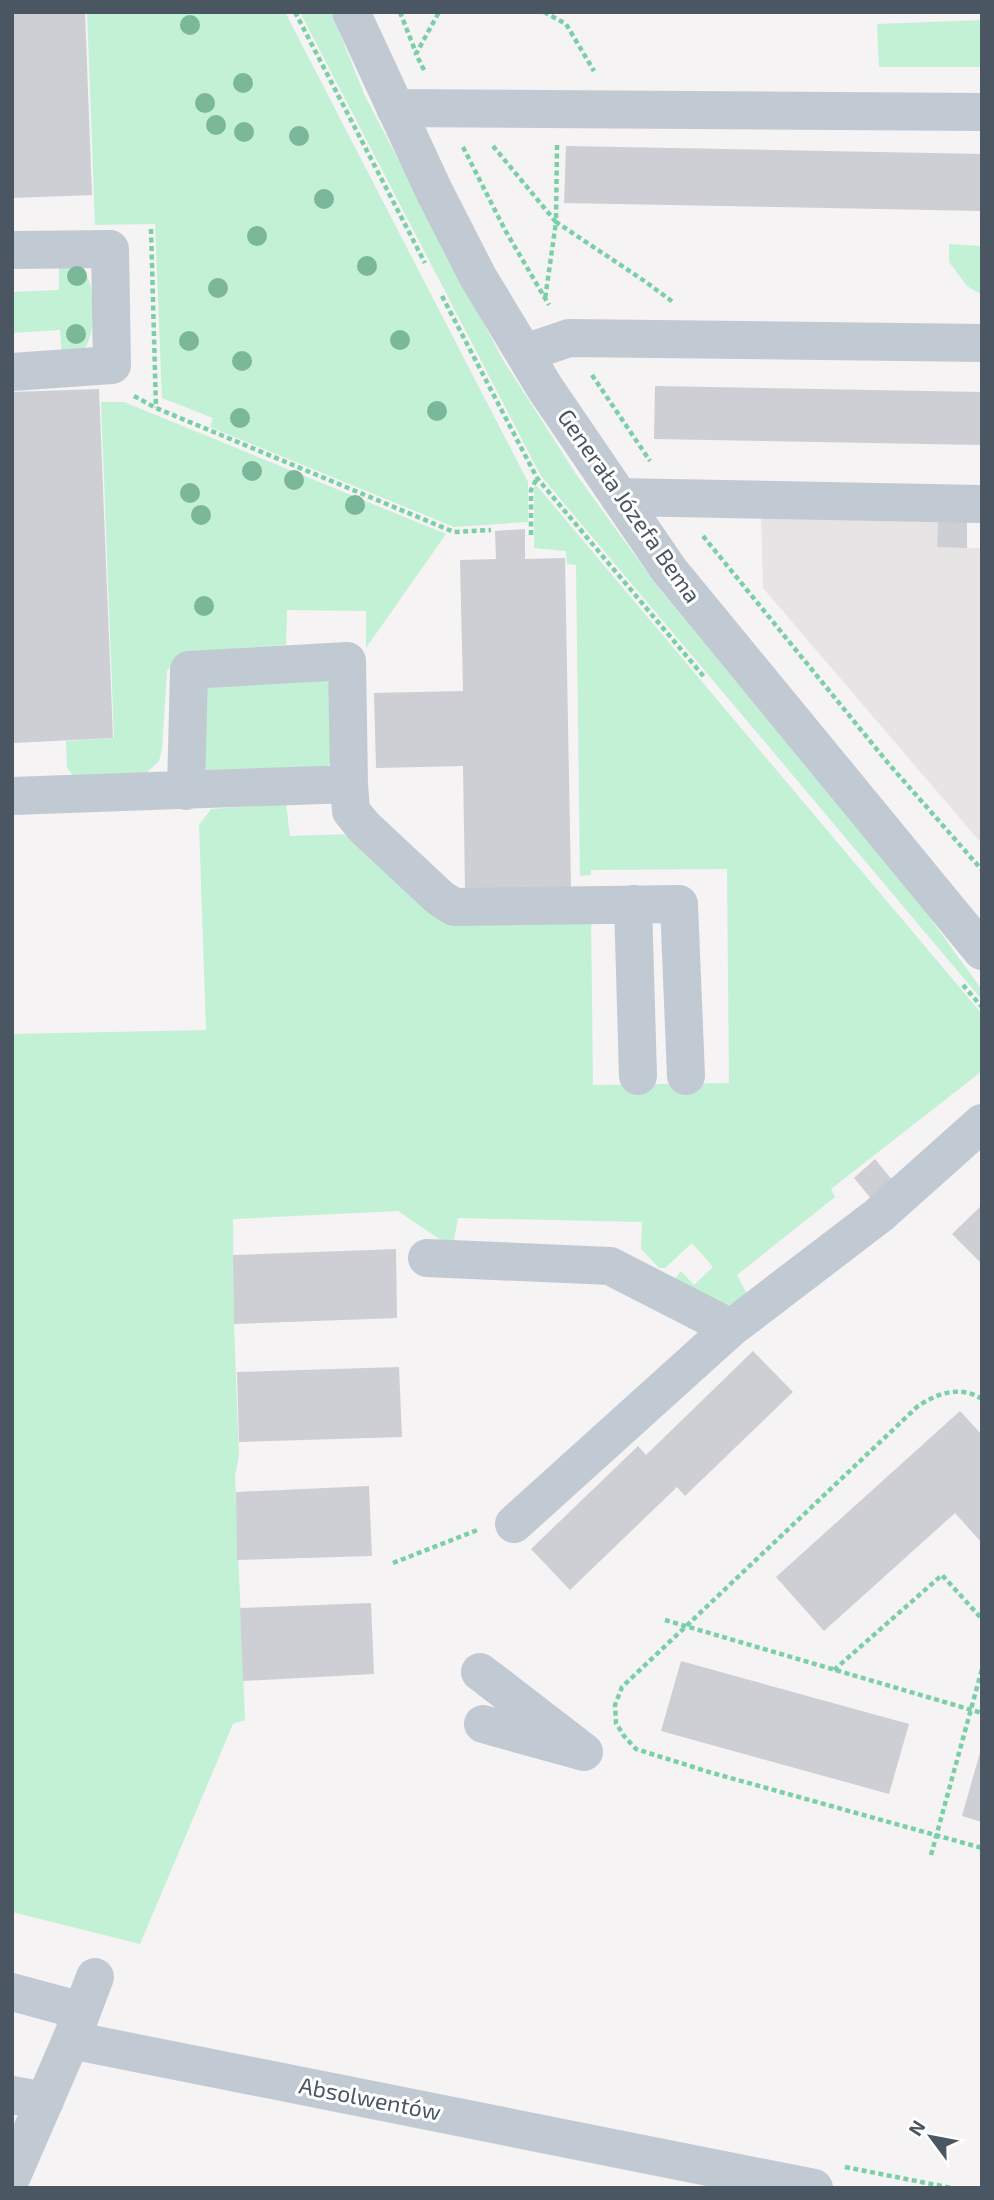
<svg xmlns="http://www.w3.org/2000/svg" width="994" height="2200" font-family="'Exo 2',sans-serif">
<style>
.education{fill:#e6e4e5}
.green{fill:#c3f1d5}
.building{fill:#cdcfd5}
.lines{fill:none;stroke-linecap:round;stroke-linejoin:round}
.path{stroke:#7ad0a6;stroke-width:4.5;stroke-dasharray:5 3.5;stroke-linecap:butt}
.minor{stroke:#c1cad2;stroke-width:38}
.tree{fill:#7bb799}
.labels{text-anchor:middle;stroke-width:6;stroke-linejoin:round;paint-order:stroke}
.street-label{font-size:23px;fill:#4a5661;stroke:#fff}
</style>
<rect width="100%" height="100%" fill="#f5f3f3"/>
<path class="education" d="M761,511L938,519L937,547L982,548V844L763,588Z"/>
<path class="green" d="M87,12H285L528,482V522L454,527L210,427L213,418L162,398L155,224L95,225Z
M300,12H331L365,96L503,360L576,474L657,586L906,885L982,990V1000L541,476Z
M982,20V67H879L877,24Z
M949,244L982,246V295L967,286L949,262Z
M69,264C74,266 80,268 84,272C97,286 98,345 78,354C74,356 67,356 62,357L60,330L12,333V292L59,290V267Z
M101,402H124L446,534L366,648V611L287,610L286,645L196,652L177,659L167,671L162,749L159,761L141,778L78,781L67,768L66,741L114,738Z
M537,486L982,1014V1071L831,1189L835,1197L737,1275L748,1296L720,1309L673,1281L681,1271L694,1285L713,1267L692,1243L665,1268H659L641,1249L642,1222L458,1218L453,1245L442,1241L398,1211L233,1219L234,1324L239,1456L235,1476L245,1720L233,1724L140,1944L12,1912V1034L206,1030L199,825L211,809L286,804L290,836L351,834L436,911L591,914L593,1085L729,1083L727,869L591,870V875L580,876L576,565L567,564L566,551L534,548V487Z
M325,679L329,683L330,763L326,767L206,774L198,693L202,688Z"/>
<path class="building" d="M12,12H85L92,195L12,198Z
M566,146L982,154V211L564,203Z
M655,386L982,392V445L654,439Z
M99,389L113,738L13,743L12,392Z
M938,519H967V548L937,547Z
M525,529V559L565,558L571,887L465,889L463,766L376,768L374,693L463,691L460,560L496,559L495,531Z
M875,1159L893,1181L872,1200L854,1178Z
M982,1205V1264L952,1234Z
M396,1249L397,1318L234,1324L233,1255Z
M753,1351L793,1392L685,1496L677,1487L570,1590L531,1549L638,1446L646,1455Z
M399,1367L402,1437L239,1442L237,1372Z
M960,1411L982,1435V1543L955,1513L824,1631L776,1577Z
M369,1486L372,1556L237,1560L236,1492Z
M371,1603L374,1674L243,1681L240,1608Z
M681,1661L909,1724L889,1794L661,1731Z
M981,1749H982V1822L962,1816Z"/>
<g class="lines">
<path class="path" d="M295,12L425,263
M400,12L416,53
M544,12L566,24L594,71
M424,70L416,54L439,12
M557,145L556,222L643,280L673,302
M493,146L556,222L545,299
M463,147L505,230L549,305
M151,229L156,408
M442,296L537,478L705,678
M592,375L650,461
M134,396L156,408L454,532L491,530
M531,535V490L537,478
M703,536L888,763L982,870
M963,985L982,1007
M982,1399C960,1385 938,1393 918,1406L622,1687L615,1705L616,1723L624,1736L636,1749L709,1772L982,1848
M393,1563L480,1529
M665,1620L982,1713
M834,1670L942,1575L982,1619
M931,1855L982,1669
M845,2167L952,2188"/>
<path class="minor" d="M351,12L434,191L478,277L545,388L669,570L982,951
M395,108L982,112
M12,250L110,249L112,365L12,372
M525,353L569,338L982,343
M619,497L982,504
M349,784L351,811L364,827L440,898L454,907L679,904L686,1076
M12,796L349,784L347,661L189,670L186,791
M633,904L638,1076
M427,1258L610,1266L731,1328L879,1215L982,1123
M514,1524L731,1328
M480,1672L584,1752L483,1724
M12,1992L82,2011
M73,2035L95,1977
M12,2095L45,2101
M12,2176L71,2040L814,2188"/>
</g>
<g class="tree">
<circle cx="190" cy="25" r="10"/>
<circle cx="243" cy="83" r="10"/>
<circle cx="205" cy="103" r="10"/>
<circle cx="216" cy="125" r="10"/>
<circle cx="244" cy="132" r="10"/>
<circle cx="299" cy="136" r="10"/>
<circle cx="324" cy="199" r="10"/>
<circle cx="257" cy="236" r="10"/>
<circle cx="367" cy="266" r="10"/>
<circle cx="77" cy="276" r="10"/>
<circle cx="218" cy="288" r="10"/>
<circle cx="76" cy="334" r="10"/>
<circle cx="400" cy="340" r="10"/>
<circle cx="189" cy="341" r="10"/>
<circle cx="242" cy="361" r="10"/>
<circle cx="437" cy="411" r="10"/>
<circle cx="240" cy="418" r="10"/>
<circle cx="252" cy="471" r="10"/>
<circle cx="294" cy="480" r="10"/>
<circle cx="190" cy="493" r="10"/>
<circle cx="355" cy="505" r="10"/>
<circle cx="201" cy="515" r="10"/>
<circle cx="204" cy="606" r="10"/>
</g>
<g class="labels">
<g class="street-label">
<text transform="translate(629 506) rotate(55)" y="8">Generała Józefa Bema</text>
<text transform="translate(370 2099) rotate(11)" y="8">Absolwentów</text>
</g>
</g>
<rect width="994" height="2200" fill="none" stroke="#4a5661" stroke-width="28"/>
<g transform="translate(931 2137) rotate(302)" stroke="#ffffff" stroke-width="5" paint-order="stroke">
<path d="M0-5L12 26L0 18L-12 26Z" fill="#4a5661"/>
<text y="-10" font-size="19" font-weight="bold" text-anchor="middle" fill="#4a5661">N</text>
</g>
</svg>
